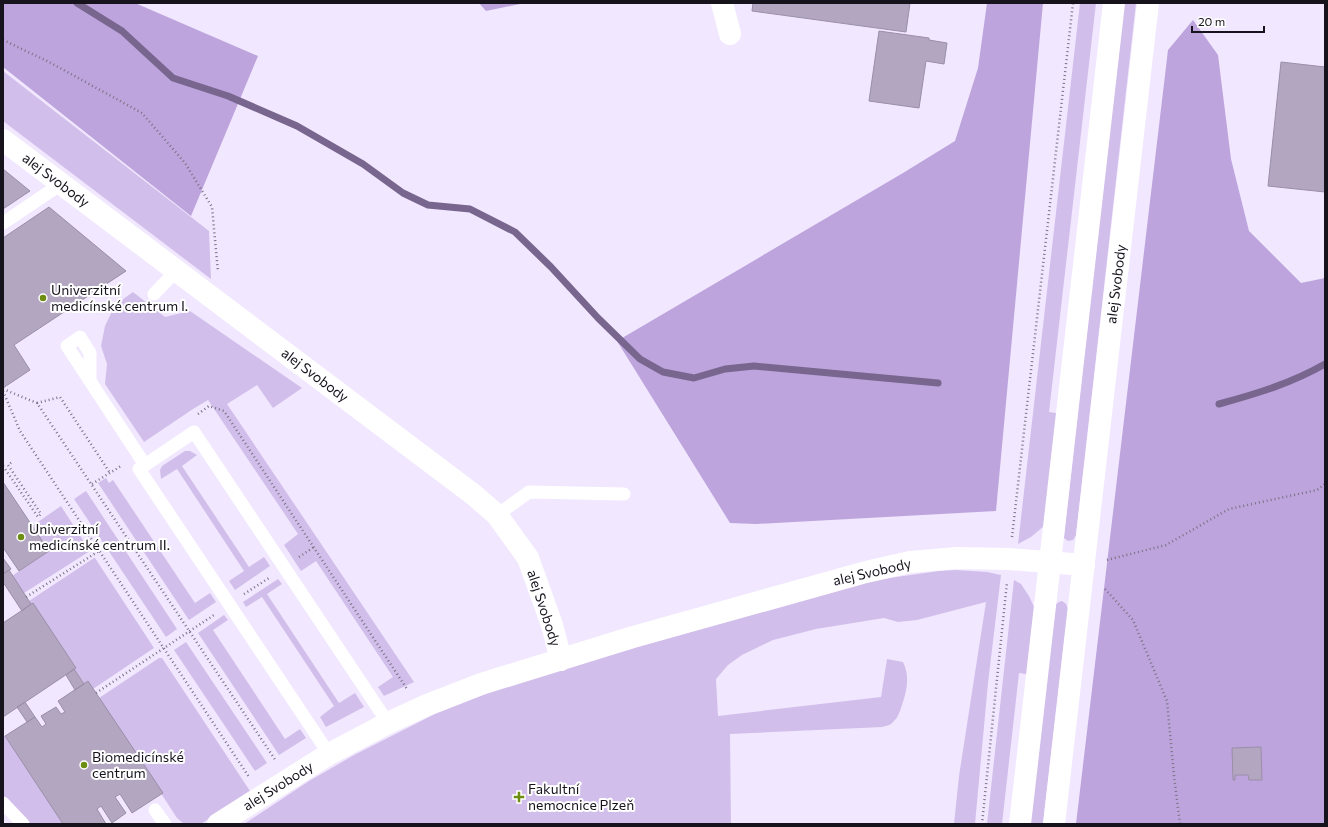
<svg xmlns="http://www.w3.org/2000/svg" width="1328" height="827" font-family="Commissioner,sans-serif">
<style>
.green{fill:#d2beeb}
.forest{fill:#bda4dd}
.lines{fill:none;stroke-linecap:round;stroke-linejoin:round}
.stream{stroke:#78668f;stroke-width:7}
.building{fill:#b2a6c1;stroke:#9a8ea9}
.path{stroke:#7a7383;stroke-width:2.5;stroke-dasharray:1 3;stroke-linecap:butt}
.lane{stroke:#fff;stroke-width:13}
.street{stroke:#fff;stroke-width:22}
.secondary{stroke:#fff;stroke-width:22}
.poi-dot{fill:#6d8e13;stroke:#fff;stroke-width:1.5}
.labels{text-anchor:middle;stroke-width:4;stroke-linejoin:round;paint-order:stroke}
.street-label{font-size:14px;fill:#17131d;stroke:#fff}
.poi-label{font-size:14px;fill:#17131d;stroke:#fff;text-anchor:start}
</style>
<rect width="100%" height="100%" fill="#f1e7fe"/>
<path class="green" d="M1080,3H1096L1049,412L1063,414L1044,526L1031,537L1018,544Z
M1123,3H1136L1076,535L1073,540L1068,541L1064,538Z
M3,71L209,231L211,279L3,121Z
M133,292L165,317L190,311L302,388L273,408L257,385L227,404L414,682L384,696L378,687L393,677L316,561L301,571L284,545L298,534L208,400L193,409L144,442L105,384L107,364L101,346L105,326L115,305Z
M185,451H190L197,455L182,466L249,567L264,557L270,566L235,590L229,581L244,571L177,469L161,479L160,470L162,466Z
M106,478L109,483L113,480L195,603L210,593L216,602L189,620L98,483Z
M86,491L177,629L166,637L74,499Z
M61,506L90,551L24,593L12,576L49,551L32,526Z
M94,558H95L154,648L93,689L88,681L84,684L74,669L76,668L33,604H31L29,601Z
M956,570L987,572L1001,575L988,683L975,824H954L959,776L986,602L917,620L898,622L884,618L816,629L773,640L742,655L728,665L716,679L718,716L881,697L887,659L903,662C910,676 907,691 902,705C900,711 898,718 893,722C891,725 886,726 882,727L730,734L731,824H244L309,781L356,754L435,714L498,689L574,665L875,580L939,571Z
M278,579L282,584L267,594L339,703L355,693L364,707L326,727L320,717L334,706L262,597L246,607L243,602Z
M1014,580L1021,584L1029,596L1035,609L1033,675L1019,673L1002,824H987Z
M1062,601L1066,604L1068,609L1043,824H1030L1055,605L1059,602Z
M224,615L228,620L213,630L285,739L300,729L306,738L279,755L198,633Z
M186,642L267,763L255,771L174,650Z
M159,658H162L250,791L201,824H184L177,818L99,698Z
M3,736H5L63,824H28L3,797Z"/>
<path class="forest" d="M3,3H135L258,56L191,216L3,67Z
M479,3H525L486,11Z
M987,3H1043L996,511L756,524L730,523L617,341L903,173L955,141L978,68Z
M1193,20L1218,55L1231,159L1249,231L1301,283L1325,278V824H1076L1168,50Z"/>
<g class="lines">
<path class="stream" d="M77,3L122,31L173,78L228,96L297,126L363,164L403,193L428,205L470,209L515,232L551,267L598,318L640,359L663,372L694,378L725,369L754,366L938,383
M1219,404C1256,394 1292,383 1325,364"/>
</g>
<path class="building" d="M753,3H910L906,32L752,11Z
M879,31L929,38V40L947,43L944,64L926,61L919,108L869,101Z
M1281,62L1325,67V192L1268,186Z
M3,169L30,191L3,209Z
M49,207L126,271L14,345L30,370L3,388V238Z
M3,482L49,551L19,571L4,549L3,550Z
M3,558L11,569L3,574Z
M9,570L31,604L22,611L3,582V574Z
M33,603L76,668L3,717V623Z
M74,669L84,684L75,690L66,675Z
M88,681L163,793L132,813L120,794L115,797L126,813L112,823L101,806L97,809L106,824H63L5,736L35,717L42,727L46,724L41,716L56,707L61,714L65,712L58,701Z
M25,702L35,717L27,722L17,707Z
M1261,747L1262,780H1249L1248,775H1235V780H1233L1232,748Z"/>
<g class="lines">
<path class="path" d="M3,40L49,62L142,113L185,163L212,207L218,272
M3,389L37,403L276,761
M3,391L20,431L249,777
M37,403L60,397L110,473
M198,414L209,406L224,411L407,689
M3,466L38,517L41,514L8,465L12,462
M92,484L121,466
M1012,537L1073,3
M299,557L314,547
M1107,560L1166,545L1229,509L1317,490L1325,484
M1105,589L1133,620L1167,701L1174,776L1180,824
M244,594L269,578
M26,597L99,551
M96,693L214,615
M982,824L1007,582"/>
<path class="lane" d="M3,223L61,184
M154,294L176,271
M90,381V353L80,337L67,346L145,465
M497,515L529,492L624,494
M329,754L139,469L194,432L388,723
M3,803L23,824
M155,810L165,824"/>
<path class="street" d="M722,3L730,34
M3,140L474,495L497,515L528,558L552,625L561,660
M218,824L329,754L388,723L427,705L481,684L633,637L866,572L910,562L957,558L1009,559L1084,565"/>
<path class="secondary" d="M1020,824L1114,3
M1054,824L1148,3"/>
</g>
<g class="poi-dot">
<circle cx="43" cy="298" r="4"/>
<circle cx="21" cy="537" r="4"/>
<circle cx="84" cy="765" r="4"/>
<path d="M517 791h4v4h4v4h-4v4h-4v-4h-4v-4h4z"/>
</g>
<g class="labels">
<g class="street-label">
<text transform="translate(56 180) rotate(37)" y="5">alej Svobody</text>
<text transform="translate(1116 284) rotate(-83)" y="5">alej Svobody</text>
<text transform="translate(315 375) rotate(37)" y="5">alej Svobody</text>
<text transform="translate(872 572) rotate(-13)" y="5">alej Svobody</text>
<text transform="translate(544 608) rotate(72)" y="5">alej Svobody</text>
<text transform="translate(278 786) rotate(-32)" y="5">alej Svobody</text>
</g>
<g class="poi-label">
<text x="51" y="295">Univerzitní<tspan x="51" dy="16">medicínské centrum I.</tspan></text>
<text x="29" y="534">Univerzitní<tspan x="29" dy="16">medicínské centrum II.</tspan></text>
<text x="92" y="762">Biomedicínské<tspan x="92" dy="16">centrum</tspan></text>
<text x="528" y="794">Fakultní<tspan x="528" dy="16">nemocnice Plzeň</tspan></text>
</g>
</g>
<rect width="1328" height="827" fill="none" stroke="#17131d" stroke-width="8"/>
<path d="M1192 26v6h72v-6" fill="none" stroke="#17131d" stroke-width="2"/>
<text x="1198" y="26" font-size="12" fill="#17131d" stroke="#ffffff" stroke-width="3" paint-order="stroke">20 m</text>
</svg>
